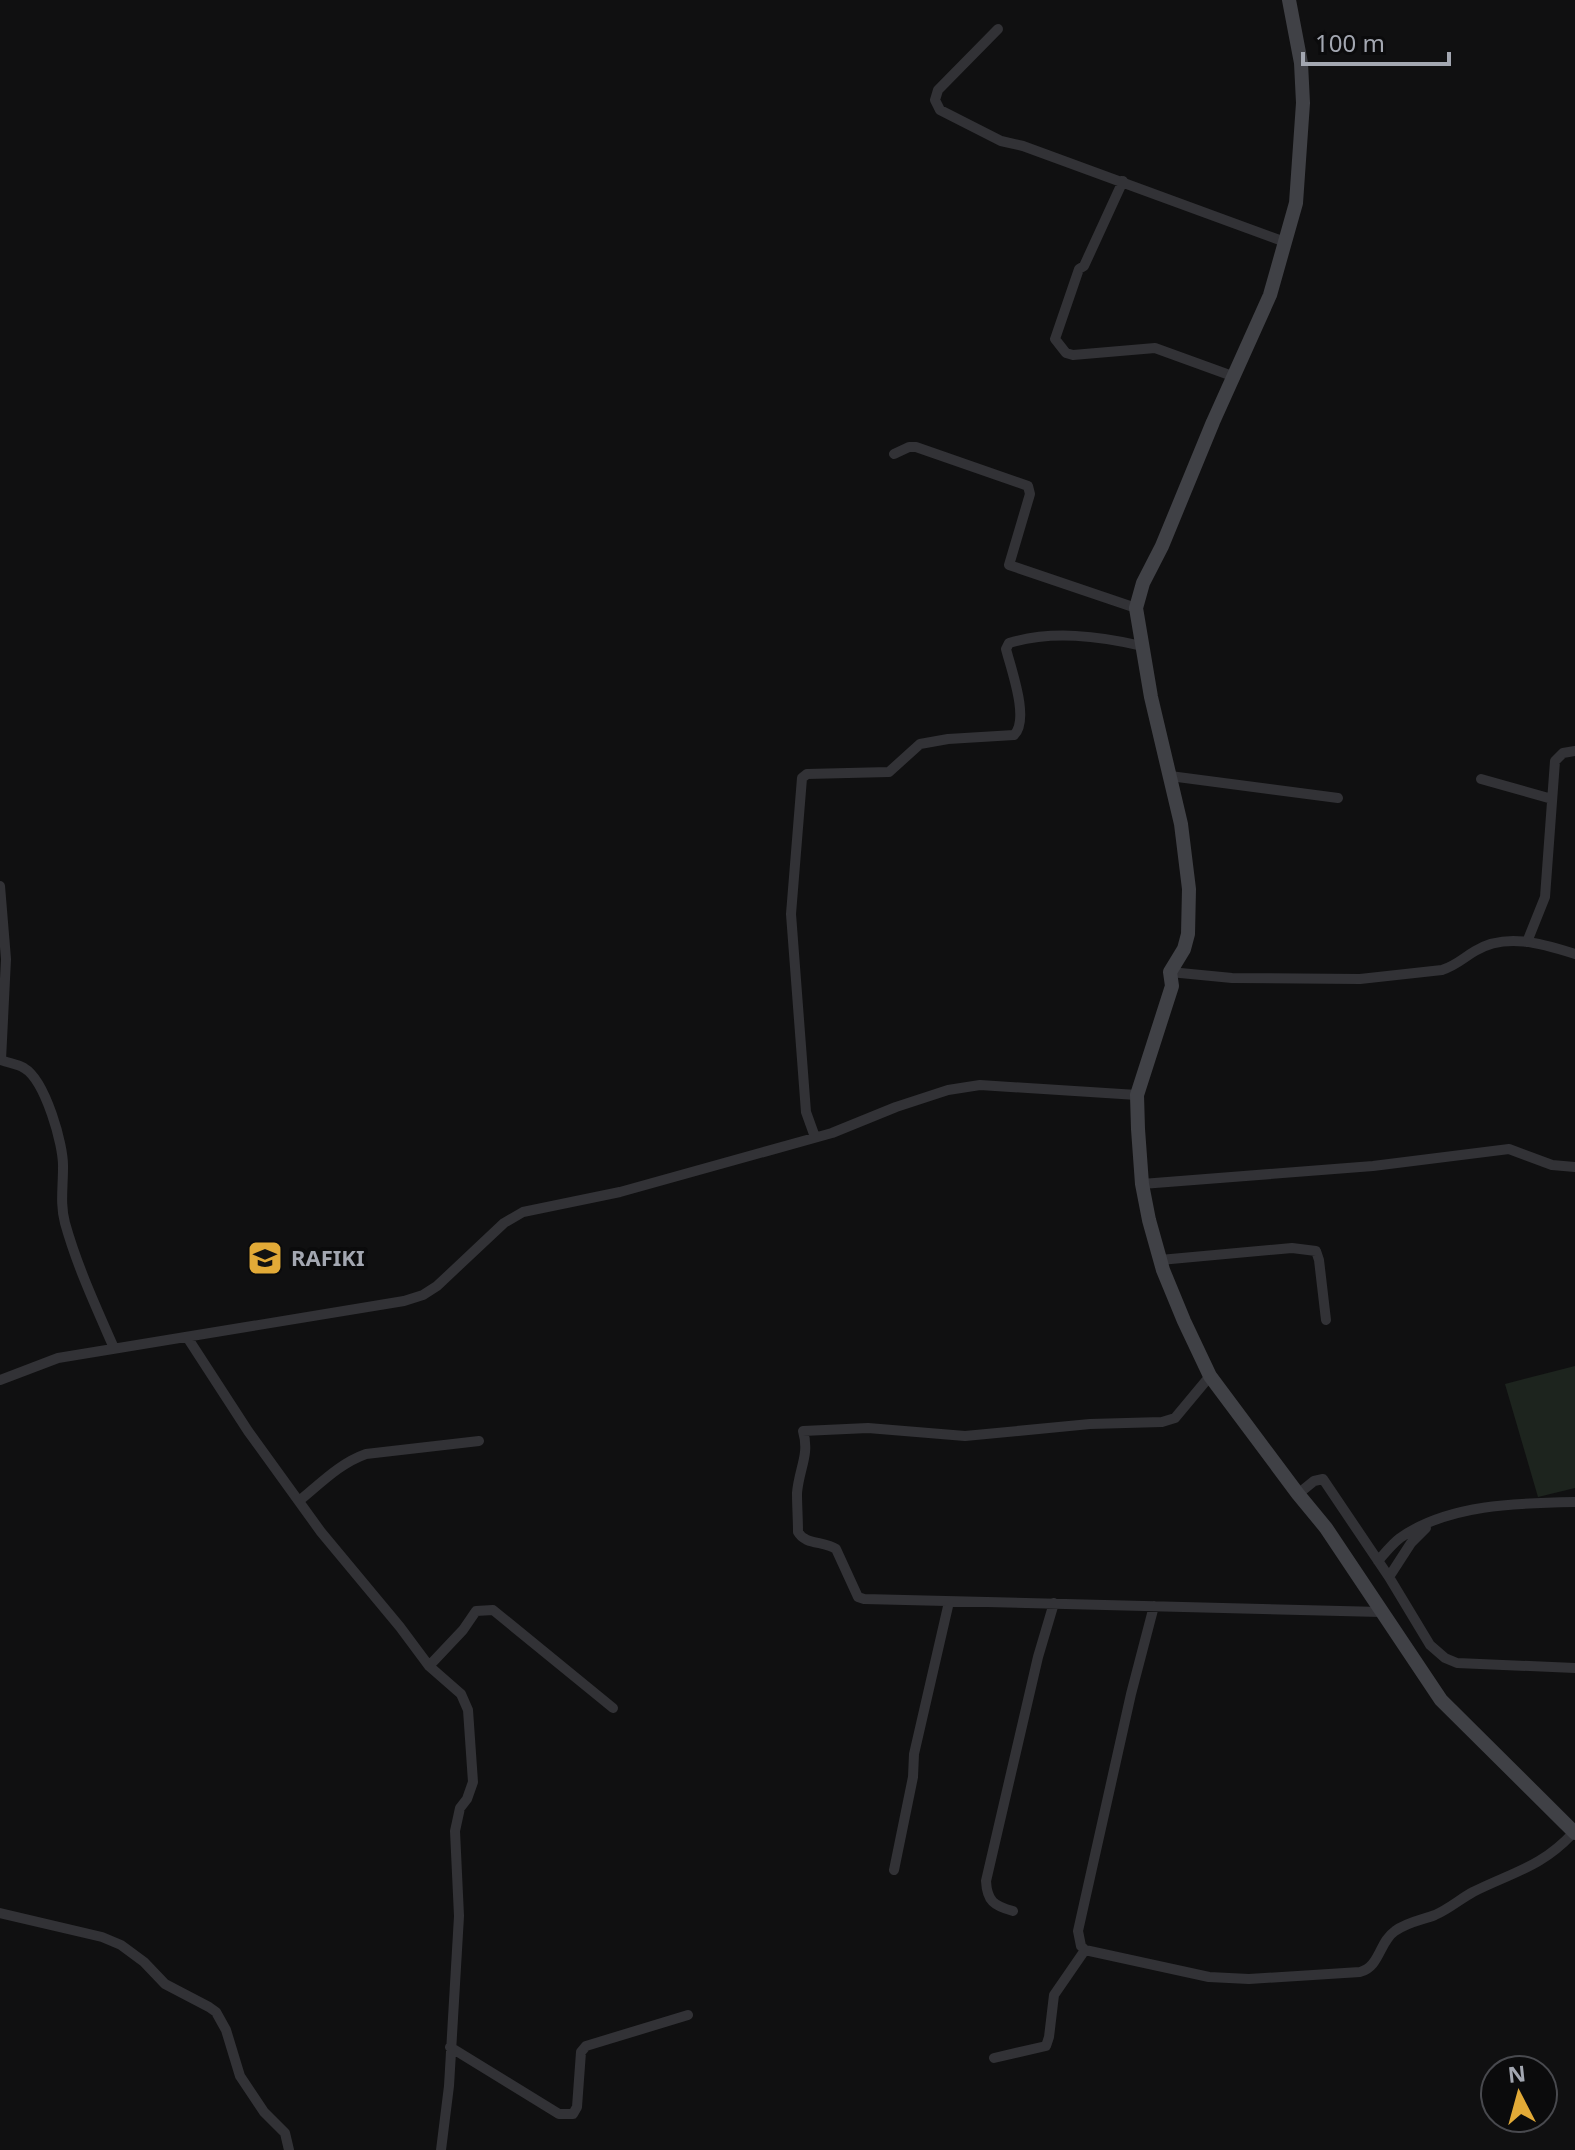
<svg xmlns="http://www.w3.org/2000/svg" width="1575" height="2150" font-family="'Noto Sans',sans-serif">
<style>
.green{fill:#1d241e}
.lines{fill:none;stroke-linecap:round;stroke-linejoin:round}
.street{stroke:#323236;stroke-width:10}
.secondary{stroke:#404146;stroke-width:14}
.labels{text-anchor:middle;stroke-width:8;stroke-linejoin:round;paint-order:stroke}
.poi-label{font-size:22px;font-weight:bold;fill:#a3a7b1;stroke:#0b0b0c;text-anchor:start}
</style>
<rect width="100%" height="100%" fill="#101011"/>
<path class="green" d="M1575,1366V1488L1538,1497L1505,1384Z"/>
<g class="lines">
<path class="street" d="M998,29L938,90L935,100L940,110L1001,141L1023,146L1285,242
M1123,181L1084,266L1079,269L1055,339L1066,353L1073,355L1155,348L1235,377
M894,454L909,447H916L1028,486L1030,494L1009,565L1136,608
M1170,776L1338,798
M1481,779L1552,799
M0,886L6,959L1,1060
M1527,942L1545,897L1555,761L1563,753L1575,751
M1170,972L1232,978L1360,979L1442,970C1457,965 1463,958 1475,951C1506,932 1543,944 1575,954
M0,1057L1,1060C8,1063 18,1064 24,1068C45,1080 64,1145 63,1168C63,1188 60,1204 65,1223C77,1266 96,1307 114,1348
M815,1137L806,1112L791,914L802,778L807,774L889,772L920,744L948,739L1014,735C1030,720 1011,669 1006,649L1009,643C1052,630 1099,636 1142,646
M1142,1184L1373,1166L1509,1149L1552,1165L1575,1167
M1160,1260L1292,1248L1316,1251L1319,1260L1326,1320
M187,1337L248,1431L321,1532L400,1627L429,1666L461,1694L468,1710L473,1782L467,1799L460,1808L455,1831L459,1916L449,2086L441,2150
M1210,1376L1175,1418L1162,1422L1090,1424L965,1436L868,1428L803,1431C810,1455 799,1468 797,1493C797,1506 798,1519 798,1532C805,1545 824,1541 836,1549L858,1597L864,1599L1381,1612
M0,1380L58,1358L404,1301L423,1295L437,1286L504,1223L523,1212L620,1192L832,1133L896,1107L948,1090L980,1085L1137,1095
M1298,1494L1314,1481L1323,1479L1389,1577L1430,1645L1445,1658L1457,1663L1575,1668
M299,1501C320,1484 340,1463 366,1454L479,1441
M1378,1561C1385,1553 1392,1544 1400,1538C1448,1504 1518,1503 1575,1502
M1389,1577L1411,1543L1426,1528
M1154,1606L1131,1694L1078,1931L1081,1946L1085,1950L1209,1977L1249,1979L1360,1972C1380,1967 1379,1942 1395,1931C1407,1922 1422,1920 1435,1915C1449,1909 1460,1899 1473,1892C1513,1872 1542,1867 1574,1832
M429,1666L463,1630L476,1611L493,1610L613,1708
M894,1870L913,1777L914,1754L949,1602
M1013,1911C994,1906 987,1901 986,1881L1038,1657L1054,1603
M0,1913L102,1937L121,1945L144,1962L165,1984L209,2007L216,2012L226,2030L240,2076L264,2112L285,2133L289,2150
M450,2047L559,2114H573L577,2107L581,2052L586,2046L688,2015
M994,2058L1046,2046L1049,2037L1054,1995L1085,1950"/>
<path class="secondary" d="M1289,0L1301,63L1303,103L1296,203L1270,295L1213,422L1162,546L1143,583L1136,608L1151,697L1181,824L1189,889L1188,934L1184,949L1170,972L1172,986L1137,1095L1138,1129L1142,1184L1149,1220L1163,1270L1184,1321L1210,1376L1298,1494L1326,1528L1441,1700L1575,1833"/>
</g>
<defs>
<symbol id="school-square" viewBox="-11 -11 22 22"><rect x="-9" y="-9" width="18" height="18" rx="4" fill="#e2aa37" stroke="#0b0b0c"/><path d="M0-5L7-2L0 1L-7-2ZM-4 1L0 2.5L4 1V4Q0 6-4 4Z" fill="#111"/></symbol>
</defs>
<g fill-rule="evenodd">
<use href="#school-square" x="245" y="1238" width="40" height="40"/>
</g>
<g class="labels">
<g class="poi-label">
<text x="291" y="1266">RAFIKI</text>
</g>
</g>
<g transform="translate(1519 2094) rotate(354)"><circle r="38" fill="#0b0b0c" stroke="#48494e" stroke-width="2"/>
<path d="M0-6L14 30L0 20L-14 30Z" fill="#e2aa37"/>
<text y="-12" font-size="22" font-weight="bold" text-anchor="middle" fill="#a3a7b1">N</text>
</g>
<path d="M1303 52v12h146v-12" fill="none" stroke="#a3a7b1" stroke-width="4"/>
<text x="1315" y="52" font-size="24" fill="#a3a7b1" stroke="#0b0b0c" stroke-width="6" paint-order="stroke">100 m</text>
</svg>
